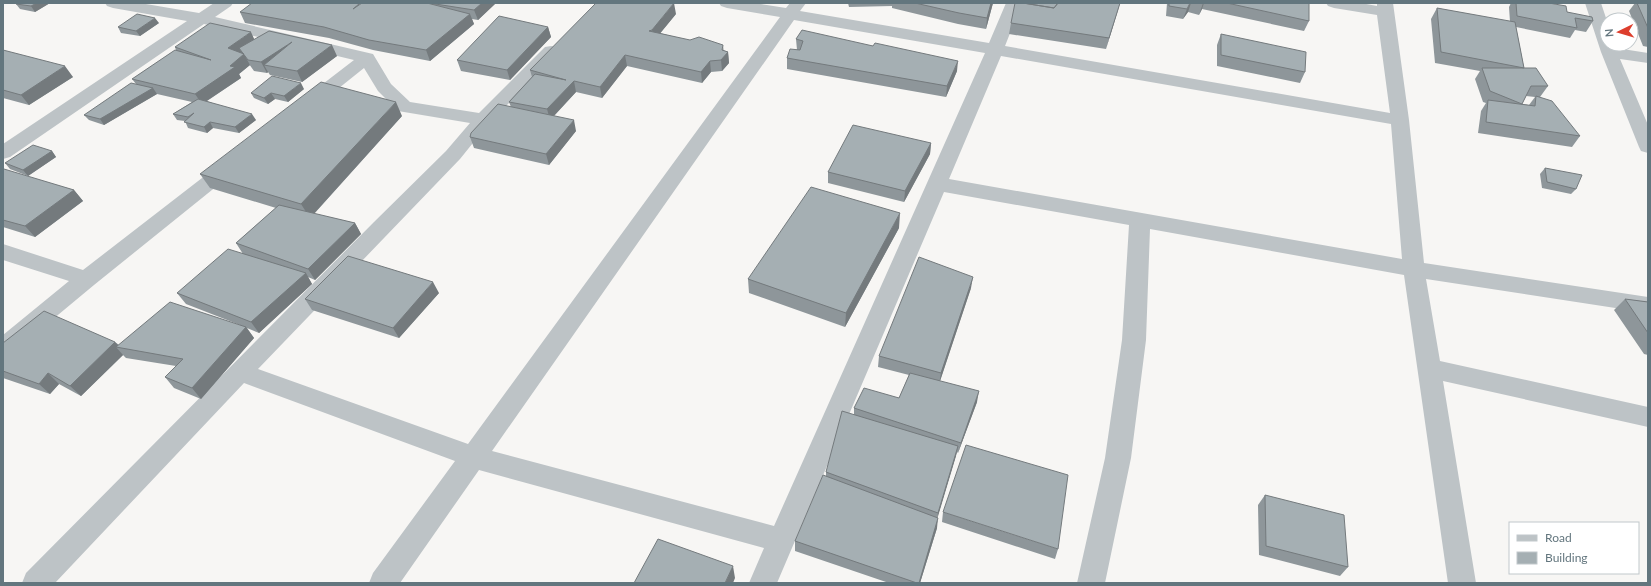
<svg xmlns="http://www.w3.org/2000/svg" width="1651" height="586" font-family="Lato,sans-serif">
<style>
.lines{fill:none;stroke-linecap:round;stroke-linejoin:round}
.minor{fill:#bdc3c6;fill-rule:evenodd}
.wall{fill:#8e969a;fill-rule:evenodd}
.shaded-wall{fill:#747a7d}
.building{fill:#a5afb3;stroke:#747a7d}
</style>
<rect width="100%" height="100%" fill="#f7f6f4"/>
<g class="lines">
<path class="minor" d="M105,3H140L199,13L214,3H233L231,6L215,17L373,54L391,84L410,102L479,113L545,47L551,46L557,47L559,51L557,55L489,123L460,159L258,369L468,444L780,17L727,8L721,6L719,3H754L786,8L790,3H806L800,11L989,43L1006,3H1022L1005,46L1390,113L1377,15L1334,8L1328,6L1326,3H1361L1377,6V3H1393L1409,120L1424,263L1648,297V313L1426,279L1440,361L1648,407V427L1443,381L1476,583H1448L1404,275L1150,229L1146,340L1131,458L1105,583H1077L1105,458L1122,340L1129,225L944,192L777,583H749L764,548L479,470L400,583H369L373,573L455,461L244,383L55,583H22L26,573L374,222L446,151L470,123L398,111L378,91L364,68L314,108L308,109L302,108L299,104L302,100L354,60L204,24L10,157L3,159V144L187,21L113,8L107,6ZM794,20L985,53L774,526L492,451ZM1001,56L1391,124L1402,259L949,179Z
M1585,3H1601L1607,21V44H1615L1616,48L1648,53V63L1620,59L1648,125V153L1641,151L1639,147L1601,52Z
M231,159L238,161L241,165L238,169L94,285L11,354L3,357V335L69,281L3,260V244L83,270L224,161Z"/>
</g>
<path class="wall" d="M17,3H50L35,12L20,9L16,4Z
M362,3H496L478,20L472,19L474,24L430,61L373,50L329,38L245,23L240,12L359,5Z
M848,3H993L986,29L958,24L892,8V6L849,7Z
M1120,3L1106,49L1009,34L1011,23Z
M1167,3H1309V21L1304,31L1202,9L1199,15L1188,12L1183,19L1166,16Z
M1511,3H1549L1567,12L1593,21L1586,32L1575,30L1570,38L1516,27L1524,68L1548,86L1540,97L1580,136L1572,147L1478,133L1481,111L1486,103L1483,102L1475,79L1480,71L1435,63L1431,19L1437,8L1510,22L1509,7ZM1526,96L1535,97L1529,105L1522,104Z
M1635,3H1648V47L1643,46L1629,11Z
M676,14L660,33L723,50L728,52L729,63L722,71L711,72L702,83L627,66L602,98L576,92L554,116L576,131L549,165L474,148L470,137L511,107L509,102L532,77L530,70Z
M159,23L140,36L121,33L118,27Z
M548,27L551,37L510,80L461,71L457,60Z
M1221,34L1305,72L1300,83L1217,66V45Z
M254,39L337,56L302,82L270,75L268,72L267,73L254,71L249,64L250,65L239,74L241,78L207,101L256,120L239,133L213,128L207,133L188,128L185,121L177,120L173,114L192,102L157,94L104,125L89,120L84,115L136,84L132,79L176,50L175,47Z
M796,39L873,46L957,71L946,97L787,69V58L797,50Z
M3,50L73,77L29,105L3,98Z
M304,89L288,102L275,99L268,104L254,98L251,93Z
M402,116L314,214L355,223L361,234L315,280L308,277L312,284L259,333L247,328L254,338L201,399L174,388L165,377L176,366L126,358L123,355L81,396L59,384L50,394L3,378V343L115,342L119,345L240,325L186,304L177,293L243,254L236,243L276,208L210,188L200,174Z
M931,143L930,154L904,202L828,183V172Z
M52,151L56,157L28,176L10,169L5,163Z
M1545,168L1576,189L1571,194L1542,188L1540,174Z
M3,170L74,190L83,201L35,237L3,227Z
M899,228L845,327L749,293L748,279Z
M971,288L940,381L977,402L958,453L957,452L937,518V528L920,583H889L795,551V541L826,476V472L854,414V408L899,398L909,375L878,367L879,356Z
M439,293L399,338L312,310L305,299Z
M1625,299L1648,302V355L1644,354L1614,310Z
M1265,495L1348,567L1340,576L1259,555L1258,505Z
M943,512L1058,549L1055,559L942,522Z"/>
<path class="shaded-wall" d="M37,3H50L35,12L31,6Z
M482,3H496L478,20L474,10Z
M674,3L676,14L654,41L652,30Z
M991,3H993L986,29L987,18Z
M1120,3L1118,10L1106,49L1109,38Z
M1190,3H1191L1188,12L1183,19L1187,9Z
M1203,3H1204L1202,9L1199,15Z
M470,14L474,24L430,61L426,50Z
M155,18L159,23L140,36L136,31Z
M548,27L551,37L510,80L507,70Z
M251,32L256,43L239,48L242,53L234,58L228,48Z
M292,42L264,65L268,72L267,73L261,62Z
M332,45L337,56L302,82L297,71Z
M723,45L724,56L728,52L729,63L722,71L721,60Z
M244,54L250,65L239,74L241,78L202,104L195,94Z
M625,55L627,66L602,98L600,87Z
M710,61L711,72L702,83L701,72Z
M958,61L957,71L946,97L947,86Z
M65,66L73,77L29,105L21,95Z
M574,81L576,92L550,120L547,109Z
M301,83L304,89L288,102L284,96Z
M153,88L157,94L104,125L100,119Z
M271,93L275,99L268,104L264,98Z
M396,102L402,116L310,218L301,204Z
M252,114L256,120L239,133L235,127Z
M574,120L576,131L549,165L546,154Z
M210,122L213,128L207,133L204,127Z
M931,143L930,154L904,202L905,191Z
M52,151L56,157L28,176L23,170Z
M74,190L83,201L35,237L25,226Z
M900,213L899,228L845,327L846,313Z
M355,223L361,234L315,280L308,269Z
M306,273L312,284L259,333L251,322Z
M973,277L971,288L939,384L941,373Z
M433,282L439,293L399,338L393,328Z
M246,327L254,338L201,399L192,388Z
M115,342L121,348L116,347L123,355L81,396L70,386Z
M48,373L59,384L50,394L39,384Z
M979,391L977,402L958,453L961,443Z
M958,446L956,456L936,523L938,513Z
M938,518L937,528L920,583H919Z
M733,566L735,578L733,583H725Z"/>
<path class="building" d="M17,3H37L31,6L16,4Z
M252,3H355L359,4L353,9L362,3H427L470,14L426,50L369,40L324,27L240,12Z
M429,3H482L474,10Z
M596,3H674L652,30L649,31L690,40L699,37L723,45L722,50L728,52L721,60L710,61L701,72L625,55L600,87L574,81L547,109L509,102L535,74L566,80L530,70Z
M915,3H991L987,18L959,13Z
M1015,3H1023L1054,8L1058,3H1120L1109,38L1011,23Z
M1023,3H1058L1054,8Z
M1169,3H1190L1187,9L1169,6Z
M1227,3H1309V21Z
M1516,3H1549L1566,6L1567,12L1592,17L1593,21L1575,18L1577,28L1517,16Z
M1637,3H1648V28Z
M1437,8L1515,22L1524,68L1441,52Z
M137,14L155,18L136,31L118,27Z
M499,16L548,27L507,70L457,60Z
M210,23L251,32L228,48L244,54L230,66L235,67L195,94L132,79L175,50L211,60L175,47Z
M802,30L873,46L875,43L958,61L947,86L787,58L790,49L800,50L803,41L796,39Z
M269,31L332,45L297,71L264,65L292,42L261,62L248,60L239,48Z
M1221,34L1306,52L1305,72L1221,55Z
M3,50L65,66L21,95L3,90Z
M1482,68H1536L1548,86H1531L1522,104L1490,91Z
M272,76L301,83L284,96L271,93L264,98L251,93Z
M321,82L396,102L301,204L200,174Z
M131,83L153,88L100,119L84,115Z
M1536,96L1552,101L1580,136L1486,122L1488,100L1535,106Z
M198,99L252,114L235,127L210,122L204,127L184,122L194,113L188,117L173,114Z
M498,104L574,120L546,154L470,137L471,133Z
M853,125L931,143L905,191L828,172Z
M33,145L52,151L23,170L5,163Z
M1545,168L1582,175L1576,189L1547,182Z
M4,169L74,190L25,226L3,220V170Z
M811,187L900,213L846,313L748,279Z
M279,205L355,223L308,269L236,243Z
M228,249L306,273L251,322L177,293Z
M348,256L433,282L393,328L305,299Z
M919,257L973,277L941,373L879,356Z
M1625,299L1648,302V333Z
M170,302L246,327L192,388L165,377L183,359L116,347Z
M44,311L115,342L70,386L48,373L39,384L3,371V343Z
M910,373L979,391L961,443L854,408L864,388L899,398Z
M842,411L958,446L938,513L826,472Z
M966,445L1068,475L1058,549L943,512Z
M823,475L938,518L919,583H917L795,541Z
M1265,495L1344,515L1348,567L1266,546Z
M658,539L733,566L725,583H634Z"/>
<rect width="1651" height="586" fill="none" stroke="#63767e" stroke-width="8"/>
<rect x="1509" y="522" width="130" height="52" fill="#ffffff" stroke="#c1c8cb"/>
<rect x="1517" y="535" width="20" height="6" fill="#bdc3c6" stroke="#c1c8cb"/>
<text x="1545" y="542" font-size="12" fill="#63767e">Road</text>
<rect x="1517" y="552" width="20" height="12" fill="#a5afb3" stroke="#c1c8cb"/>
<text x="1545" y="562" font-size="12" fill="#63767e">Building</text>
<g transform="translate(1619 32) rotate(265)"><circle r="19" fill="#ffffff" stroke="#c1c8cb"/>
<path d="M0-3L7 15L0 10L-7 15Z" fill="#dd3e2d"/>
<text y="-6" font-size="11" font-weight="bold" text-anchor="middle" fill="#63767e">N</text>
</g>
</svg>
